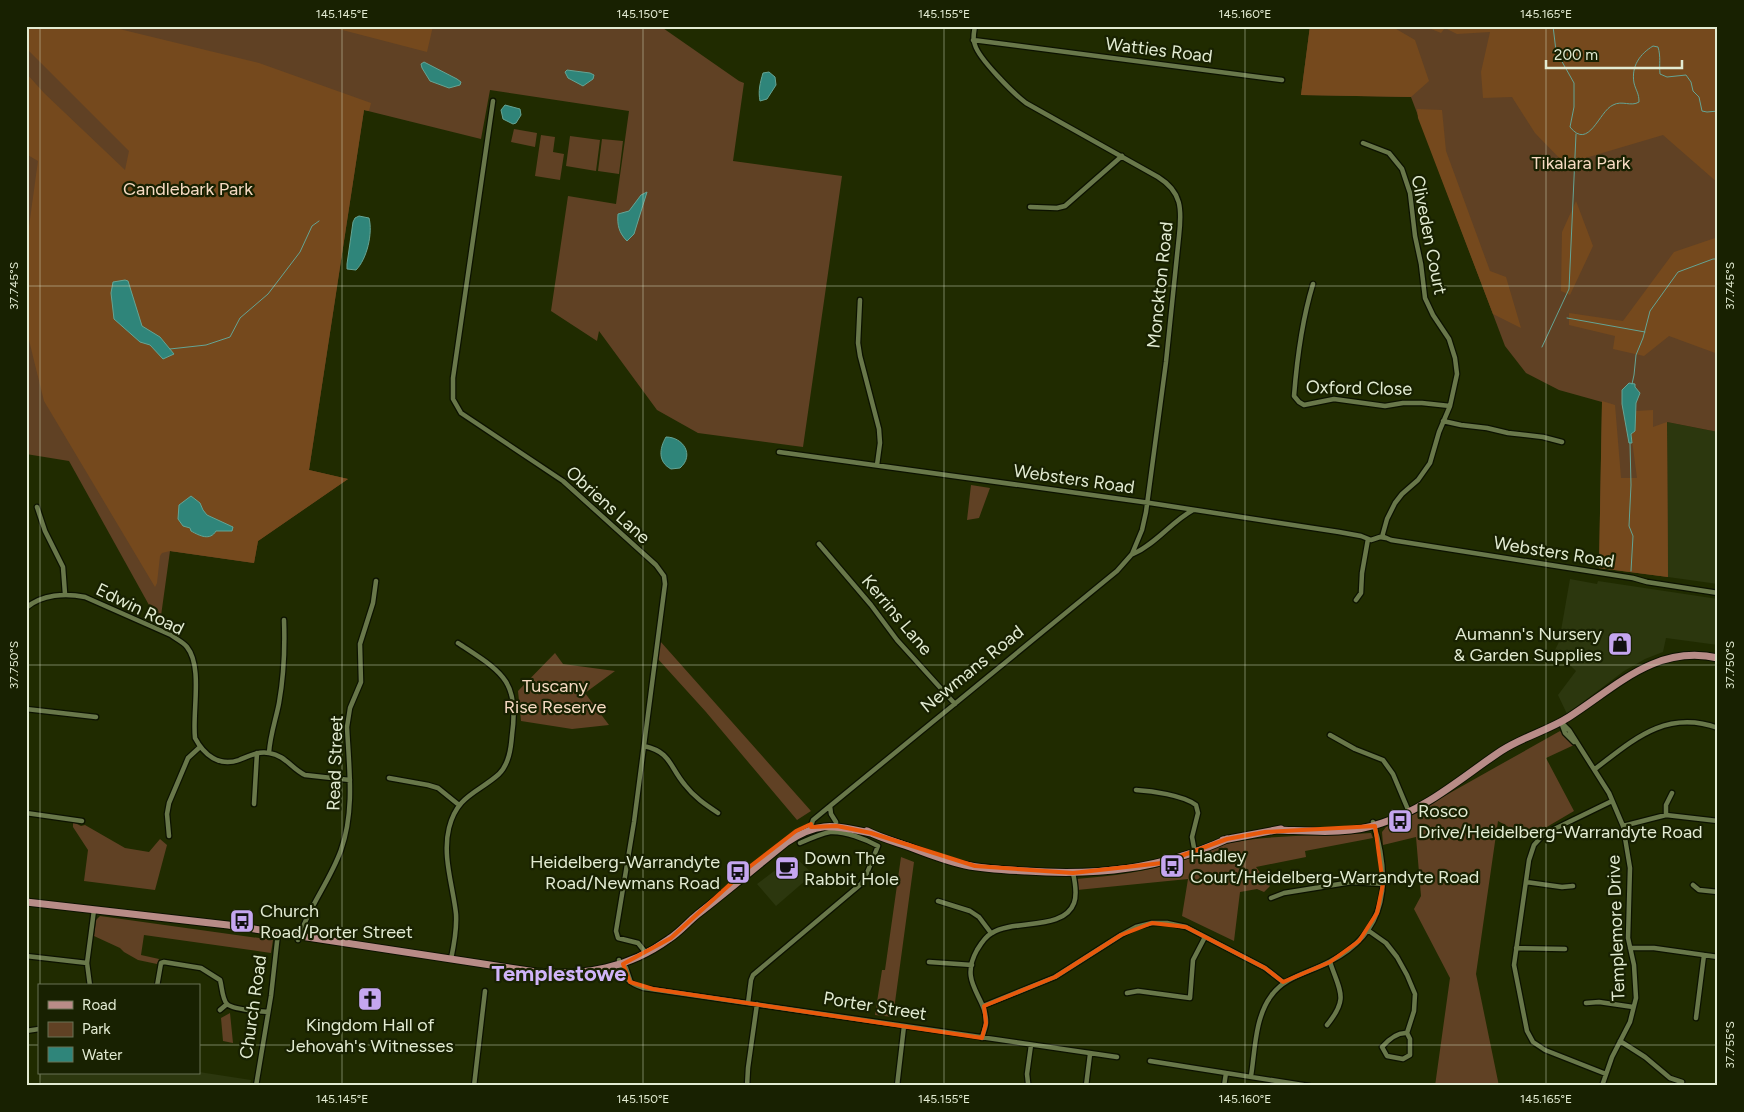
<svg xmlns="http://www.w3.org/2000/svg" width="1744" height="1112" font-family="Figtree,sans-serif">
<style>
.built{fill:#2c370e}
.green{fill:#604124}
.forest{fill:#75491d}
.water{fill:#2f857a;stroke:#65a494}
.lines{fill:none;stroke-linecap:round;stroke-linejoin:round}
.stream{stroke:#65a494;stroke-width:1}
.street-casing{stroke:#0c1200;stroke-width:7}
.primary-casing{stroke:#0c1200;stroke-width:9}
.street{stroke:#69784a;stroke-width:4.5}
.primary{stroke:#b88c87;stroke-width:7}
.marked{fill:none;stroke:#e8590c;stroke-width:4;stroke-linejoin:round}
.ticks{fill:none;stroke:#e2ebd2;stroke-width:1;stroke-opacity:0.45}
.labels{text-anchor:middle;stroke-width:4.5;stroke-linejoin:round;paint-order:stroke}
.street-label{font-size:18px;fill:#e2ebd2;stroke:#182101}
.park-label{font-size:18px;fill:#f6dac2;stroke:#182101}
.poi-label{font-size:18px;fill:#e2ebd2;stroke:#182101;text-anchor:start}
.district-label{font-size:22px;font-weight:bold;fill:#d0b4f9;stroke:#182101}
.neatline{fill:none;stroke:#e2ebd2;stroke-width:2}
.ticks-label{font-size:12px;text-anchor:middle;fill:#e2ebd2}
</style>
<rect width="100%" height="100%" fill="#202b00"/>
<path class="built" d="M1667,422L1718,432V584L1668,577Z
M1570,579L1597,584L1598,581L1718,599V645L1666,638L1663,652L1645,659L1624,671L1567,714L1558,695L1576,671L1555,650L1559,642Z
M794,856L813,874L776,906L757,884Z
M199,1072L251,1080L250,1086H42L40,1076L41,1073H199Z"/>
<path class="green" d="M26,26H660L739,81L744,83L733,161L842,176L803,447L698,433L657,410L599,331L597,341L551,311L568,196L616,204L629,111L490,90L481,139L364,110L309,470L348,479L258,541L254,563L170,551L160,623L147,618L149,605L69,461L26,454Z
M1310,26H1718V432L1667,422L1668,577L1599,568L1602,402L1559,390L1526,373L1505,346L1411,97L1301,95Z
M514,129L537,133L535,147L511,142Z
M541,135L555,137L553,152L564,154L560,180L535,176Z
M570,136L600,140L596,171L566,166Z
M602,139L623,141L619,174L598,171Z
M971,485L990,488L979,518L967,520Z
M660,641L811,811L797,820L706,712L658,659Z
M555,653L563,664L615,671L585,693L609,725L572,729L521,721L518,691Z
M1560,731L1574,745L1546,758L1574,811L1528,838L1498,821L1476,974L1499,1086H1435L1450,978L1414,909L1421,896L1416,837L1383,845L1382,832L1386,827L1409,816Z
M73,822L81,826L85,825L125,848L149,852L160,839L167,845L155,890L84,881L88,850L73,827Z
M1371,833L1373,838L1305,851L1306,857L1256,867L1270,886L1264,892L1257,889L1240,892L1234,941L1182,916L1188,879L1077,890L1076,879C1112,876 1146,872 1181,861C1199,856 1216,845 1235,842C1280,834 1326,836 1371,833Z
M901,857L914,862L893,1017L875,1015L882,970H885Z
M100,916L273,940L271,953L144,935L141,955L159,959L157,964L138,960L124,952L120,948L94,936L96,920Z
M230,1013L233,1043L223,1041L221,1018Z"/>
<path class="forest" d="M26,26H107L259,63L371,103L369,111L364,110L309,470L348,479L258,541L254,563L170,551L162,553L160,556L157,583L155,587L44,401L26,328V248L38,161L26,154V73L44,93L125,170L129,151L26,48Z
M327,26H433L427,52Z
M1310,26H1391L1415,40L1429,81L1411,97L1301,95Z
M1424,26H1718V183L1663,135L1565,164L1535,133L1512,97L1483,98L1481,72L1490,32L1457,34L1445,28L1441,33Z
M1417,109L1442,110L1446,151L1490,271L1506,277L1521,328L1493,314L1418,118Z
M1576,201L1593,246L1570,295L1561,291L1562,232Z
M1718,237V354L1669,336L1644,356L1613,349L1615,336L1569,325V313L1623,321L1674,252Z
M1602,401L1615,405L1621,478H1637L1631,433L1635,431L1636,411L1653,410V427L1667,422L1668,577L1599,568Z"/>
<path class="water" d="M424,62L457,79L461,82L460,85L449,88L430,81L422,68L421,64Z
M567,70L590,73L594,75L593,79L583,86L568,78L565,72Z
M769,72L775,77L776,85L767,99L760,101C758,91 760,83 763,73Z
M505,105L520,109L521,115L516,123L513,124L503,119L501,110Z
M647,192L634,234L627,241C619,233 617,225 618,214L629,211L641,195Z
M359,216L369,218C373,233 367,259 356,270L347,269V264L353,222L355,218Z
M125,280L128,281L142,326L160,337L174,354L163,359L150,345L140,342L114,319L111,293L113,282Z
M1629,383L1635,384V387L1640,393L1636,403L1635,431L1631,434L1632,443H1629L1622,404V390Z
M666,437C683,437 695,455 680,468L671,469C658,462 659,449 666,437Z
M191,496L200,503L203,510L207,515L233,527L232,531H216C210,541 200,536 191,531L190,528L183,526L178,519L179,505Z"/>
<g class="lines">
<path class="stream" d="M1553,26L1556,51L1574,83V107L1570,127C1589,151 1599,111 1613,105C1622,100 1631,107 1639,102C1639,93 1636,91 1634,83C1631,66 1640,54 1653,46L1658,47C1661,57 1659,64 1660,74L1667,77L1686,75L1691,82L1693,91L1699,97L1702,111L1707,112L1718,111
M1567,318L1645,332
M1542,347L1569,289L1576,134
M170,349L206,345L230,337L240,318L268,294L281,277L300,252L312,226L319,221
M1632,384L1634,375L1636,355L1643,338L1650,311L1678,272L1713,259H1718
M1630,443L1631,485L1629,526L1633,536L1631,571"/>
<defs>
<path id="street" d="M973,40L1282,80
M493,101L453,378V399L461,413L563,481L656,565L664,576L665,584L634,822L616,931L618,938L638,943L646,953
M1363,143L1389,153L1402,169L1410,193L1415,236L1421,264L1425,298L1433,315L1449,339L1455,358L1457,374L1450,406L1439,432L1430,463L1418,480L1402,494L1395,503L1387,519L1382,537
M1030,207L1057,208L1065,206L1122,156
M1313,284C1302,320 1297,358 1294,396L1299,402L1304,405L1334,399L1385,406L1403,403H1422L1450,406
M860,300L858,343L860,356L879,429L880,443L877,465
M1443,421L1461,425L1487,428L1508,433L1543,437L1562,442
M779,452L1150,503L1339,532L1361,536L1371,540L1380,537L1386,538
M37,507L45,531L63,567L65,594
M1384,537L1391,540L1633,578L1647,582L1718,593
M819,544L871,605L897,640L955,704
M1133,554C1156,544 1171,522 1193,510
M1356,600L1361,593L1362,573L1368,539
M26,608C42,594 66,593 85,597L171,635C176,639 183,642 187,647C203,667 192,712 195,738C204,755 219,767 239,760C249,756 258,751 269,753C285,755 292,769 305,775L350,780
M26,709L96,717
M1561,722L1569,730L1609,793L1623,826L1630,868L1628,938L1634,965L1636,998L1630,1022L1612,1057L1602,1086
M1561,722L1565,733L1574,742
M1330,735L1355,749L1383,760L1393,774L1409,812
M644,746C671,752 669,766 685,785C694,797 706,805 718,813
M269,753C270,735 276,719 279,703C284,675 285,647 284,620
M1595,769C1633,740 1666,709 1718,728
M389,778L428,785L438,788L459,805
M1136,790C1151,791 1183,795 1196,805L1198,813L1192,837L1195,853
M254,804L257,753
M830,806L831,814L836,822
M26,813L82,821
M1666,815V805L1672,793
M1623,826L1666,815L1718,821
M810,829L813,820L830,806L1117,571L1132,554L1142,530L1146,512L1166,362L1179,236C1182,209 1182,192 1158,177L1026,103C1014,94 979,59 975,45C972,39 974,33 975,26
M169,836L167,814L169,803L188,758L200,747
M1526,882L1562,887L1573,886
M1693,885L1699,890L1718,892
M1271,898L1284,893L1352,882L1383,884
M938,901L970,911L979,917L991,933
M1369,931L1386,943L1397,957L1407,975L1415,994L1414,1011L1407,1033L1410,1039V1055L1403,1059L1387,1056L1382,1047C1389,1039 1397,1032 1407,1033
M298,940C308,908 330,881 341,850C355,810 349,768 347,727L350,708L361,682L360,644L373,603L376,581
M1516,948L1565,949
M1630,948H1654L1718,957
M26,956L87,963
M451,959C454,945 457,929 456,914C453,886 442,856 449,828C457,795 478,793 499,774C509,764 511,748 512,735C520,679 500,671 458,643
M619,960C621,976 629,984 644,988L1117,1057
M929,962L972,965
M622,963L626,968L630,980
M90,986L87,963L94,910
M157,986L161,963L164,962L201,968L220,980C222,986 222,999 227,1004C233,1010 259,1011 268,1012
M1127,993L1138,991L1190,998L1193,960L1205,937
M748,1003L751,980L753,975L861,884L867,873L878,846C865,839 845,831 830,832C820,834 809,839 800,843
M1586,1003L1599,1002L1633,1007
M983,1006L1055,977L1121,935L1136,927L1152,923H1167L1186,927L1265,968L1283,982
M220,1010L227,1004
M1696,1018L1704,955
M1327,1025C1349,998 1340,992 1330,962
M26,1031L39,1029
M982,1038C983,1033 986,1027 986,1023C987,996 958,984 977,950C980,945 986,936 992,933C1014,919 1064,931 1074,903C1077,895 1075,882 1073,873
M1620,1041L1645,1057L1670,1078L1682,1082
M1150,1061L1309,1086
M1606,1074L1545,1050L1533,1042L1527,1031L1514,965L1529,860L1534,845L1544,834L1612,801
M1251,1076C1255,1051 1255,1017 1271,996C1285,976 1309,973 1329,962C1389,932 1391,879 1373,822
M1028,1083L1027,1074L1031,1045
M256,1086L271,996L278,933
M474,1086L485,991
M747,1086L748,1068L757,1004
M897,1086L904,1026
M1086,1086L1090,1054
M1224,1086L1226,1073"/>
<path id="primary" d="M1277,830C1312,831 1349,835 1382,823C1428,808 1462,777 1501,751C1522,737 1547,731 1569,717C1616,687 1656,644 1718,658
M867,831C881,838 896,842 910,847C928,854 946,861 965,865C985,869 1006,870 1026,871C1097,876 1162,869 1227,839
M1223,840L1281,829
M26,902L228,925L536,972C585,976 629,968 669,939C680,932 688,922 698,914C728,891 757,866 787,842C821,820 834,826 871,833"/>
</defs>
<use href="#street" class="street-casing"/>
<use href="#primary" class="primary-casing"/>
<use href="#street" class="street"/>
<use href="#primary" class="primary"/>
</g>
<path class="marked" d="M811,824V827L837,826L871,833L975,866L1073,873L1162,863L1227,839L1265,832L1375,826L1383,884L1377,913L1359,941L1330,962L1283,982L1265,968L1186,927L1152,923L1121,935L1055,977L984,1006L986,1023L982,1038L653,989L630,982L623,964L671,938L748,868L796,831Z"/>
<path class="ticks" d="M40,26V986M342,26V1086M643,26V1086M944,26V1086M1245,26V1086M1546,26V1086M26,286H1718M26,665H1718M26,1045H39M199,1045H1718M40,1073V1086"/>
<defs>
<symbol id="shop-square" viewBox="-11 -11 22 22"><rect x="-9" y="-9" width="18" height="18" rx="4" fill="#c5a6f0" stroke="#182101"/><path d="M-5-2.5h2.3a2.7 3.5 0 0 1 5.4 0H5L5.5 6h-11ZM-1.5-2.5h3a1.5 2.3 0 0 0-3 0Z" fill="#111"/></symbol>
<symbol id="bus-square" viewBox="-11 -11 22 22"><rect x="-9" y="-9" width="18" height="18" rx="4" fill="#c5a6f0" stroke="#182101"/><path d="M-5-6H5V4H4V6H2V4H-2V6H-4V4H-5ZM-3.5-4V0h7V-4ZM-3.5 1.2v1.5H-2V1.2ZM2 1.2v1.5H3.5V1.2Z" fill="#111"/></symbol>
<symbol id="cafe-square" viewBox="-11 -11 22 22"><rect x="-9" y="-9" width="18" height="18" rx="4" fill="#c5a6f0" stroke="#182101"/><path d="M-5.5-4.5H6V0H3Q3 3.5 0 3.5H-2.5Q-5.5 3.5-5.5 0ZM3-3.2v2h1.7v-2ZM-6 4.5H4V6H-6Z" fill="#111"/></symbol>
<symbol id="church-square" viewBox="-11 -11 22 22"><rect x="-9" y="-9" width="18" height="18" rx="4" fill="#c5a6f0" stroke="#182101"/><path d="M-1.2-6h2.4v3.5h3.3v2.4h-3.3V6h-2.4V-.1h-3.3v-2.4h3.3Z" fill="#111"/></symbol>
</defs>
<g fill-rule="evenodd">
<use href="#shop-square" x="1606" y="630" width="28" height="28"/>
<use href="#bus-square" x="1386" y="807" width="28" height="28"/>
<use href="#bus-square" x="1158" y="852" width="28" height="28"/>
<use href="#cafe-square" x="773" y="854" width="28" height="28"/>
<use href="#bus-square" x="724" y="858" width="28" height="28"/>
<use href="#bus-square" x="228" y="907" width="28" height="28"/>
<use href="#church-square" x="356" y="985" width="28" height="28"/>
</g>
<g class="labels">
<g class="street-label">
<text transform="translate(1159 50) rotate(7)" y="6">Watties Road</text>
<text transform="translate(1429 235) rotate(79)" y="6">Cliveden Court</text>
<text transform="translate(1160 285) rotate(-84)" y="6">Monckton Road</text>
<text transform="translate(1359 388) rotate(1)" y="6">Oxford Close</text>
<text transform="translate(1074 479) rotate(8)" y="6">Websters Road</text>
<text transform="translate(608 505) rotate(42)" y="6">Obriens Lane</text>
<text transform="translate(1554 552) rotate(9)" y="6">Websters Road</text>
<text transform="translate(140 609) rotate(26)" y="6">Edwin Road</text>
<text transform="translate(897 615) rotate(50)" y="6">Kerrins Lane</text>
<text transform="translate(972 669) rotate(-39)" y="6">Newmans Road</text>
<text transform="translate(335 763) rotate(-88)" y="6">Read Street</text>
<text transform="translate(1616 928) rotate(-92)" y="6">Templemore Drive</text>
<text transform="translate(875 1006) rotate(9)" y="6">Porter Street</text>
<text transform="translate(253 1007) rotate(-82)" y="6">Church Road</text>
</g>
<g class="park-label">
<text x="1581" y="169">Tikalara Park</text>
<text x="188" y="195">Candlebark Park</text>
<text x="555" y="692">Tuscany<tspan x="555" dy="21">Rise Reserve</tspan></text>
</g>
<g class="poi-label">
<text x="1602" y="640" text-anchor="end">Aumann's Nursery<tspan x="1602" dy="21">&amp; Garden Supplies</tspan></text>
<text x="1418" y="817">Rosco<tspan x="1418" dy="21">Drive/Heidelberg-Warrandyte Road</tspan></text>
<text x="1190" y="862">Hadley<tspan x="1190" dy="21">Court/Heidelberg-Warrandyte Road</tspan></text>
<text x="804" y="864">Down The<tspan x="804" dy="21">Rabbit Hole</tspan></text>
<text x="720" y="868" text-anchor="end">Heidelberg-Warrandyte<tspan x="720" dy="21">Road/Newmans Road</tspan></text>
<text x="260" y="917">Church<tspan x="260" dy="21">Road/Porter Street</tspan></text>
<text x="370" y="1031" text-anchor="middle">Kingdom Hall of<tspan x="370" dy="21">Jehovah's Witnesses</tspan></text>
</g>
<g class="district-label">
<text x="559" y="981">Templestowe</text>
</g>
</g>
<rect width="1744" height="1112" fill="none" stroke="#182101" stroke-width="55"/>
<rect x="38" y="984" width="162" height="90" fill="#182101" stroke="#697255"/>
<rect x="48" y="1001" width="25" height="8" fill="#b88c87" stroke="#697255"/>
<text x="82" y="1010" font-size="15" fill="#e2ebd2">Road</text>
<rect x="48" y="1022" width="25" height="15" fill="#604124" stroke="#697255"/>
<text x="82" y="1034" font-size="15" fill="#e2ebd2">Park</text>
<rect x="48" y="1047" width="25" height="15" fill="#2f857a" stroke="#697255"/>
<text x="82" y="1060" font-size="15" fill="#e2ebd2">Water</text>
<path d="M1546 60v8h136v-8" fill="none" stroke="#e2ebd2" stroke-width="2.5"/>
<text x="1554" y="60" font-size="15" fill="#e2ebd2" stroke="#182101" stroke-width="4" paint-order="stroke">200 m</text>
<rect x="28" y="28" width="1688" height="1056" class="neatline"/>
<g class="ticks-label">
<text x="342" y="18">145.145°E</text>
<text x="643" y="18">145.150°E</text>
<text x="944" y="18">145.155°E</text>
<text x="1245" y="18">145.160°E</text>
<text x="1546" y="18">145.165°E</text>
<text transform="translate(14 286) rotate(-90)" y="4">37.745°S</text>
<text transform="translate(1730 286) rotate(-90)" y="4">37.745°S</text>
<text transform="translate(14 665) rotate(-90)" y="4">37.750°S</text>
<text transform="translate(1730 665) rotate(-90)" y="4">37.750°S</text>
<text transform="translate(1730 1045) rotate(-90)" y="4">37.755°S</text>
<text x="342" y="1103">145.145°E</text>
<text x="643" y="1103">145.150°E</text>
<text x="944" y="1103">145.155°E</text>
<text x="1245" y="1103">145.160°E</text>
<text x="1546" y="1103">145.165°E</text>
</g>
</svg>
